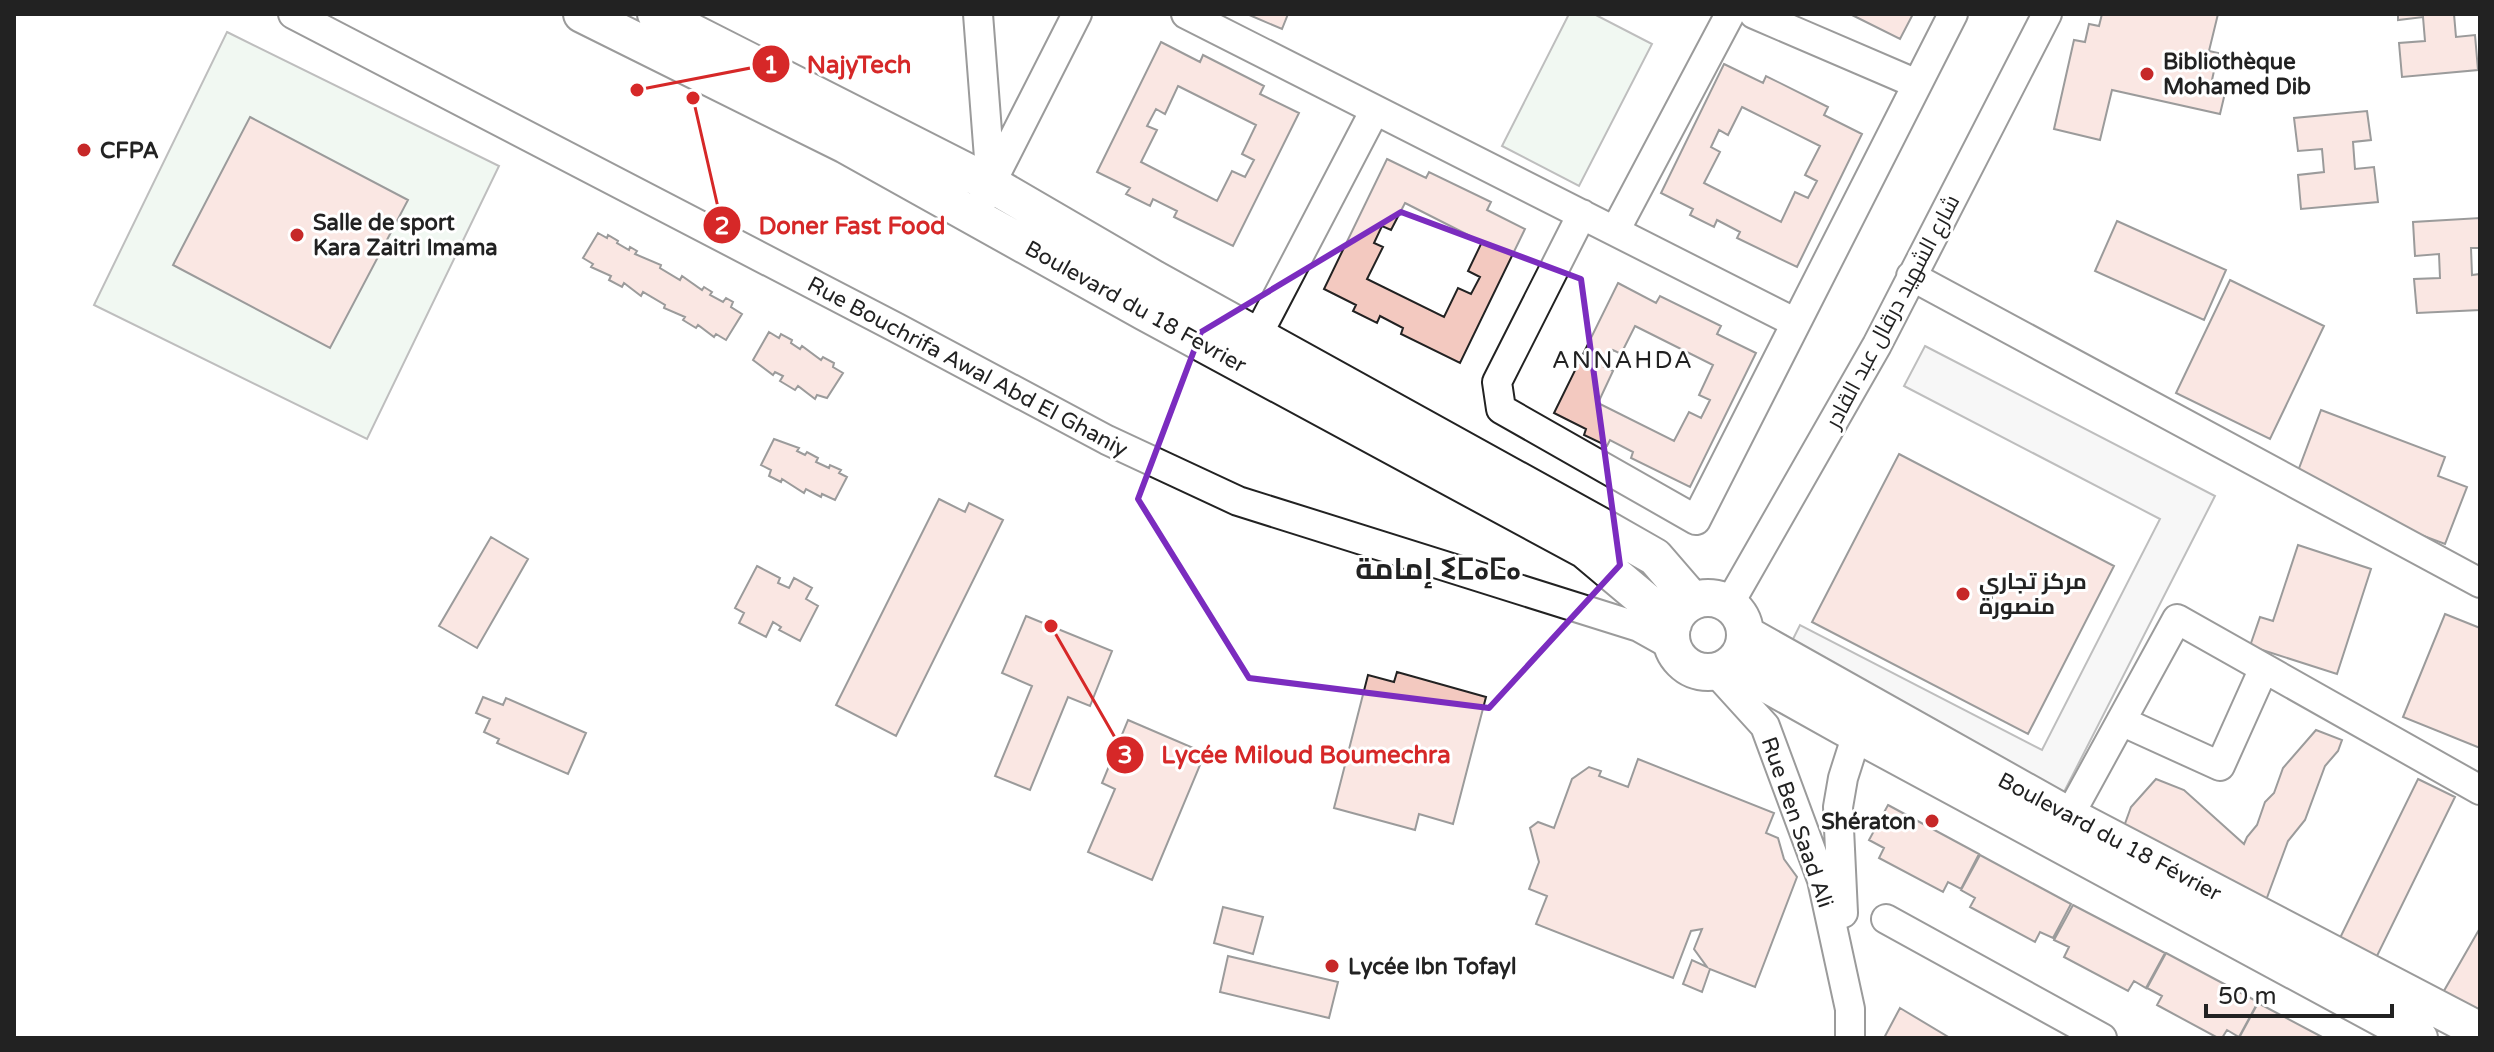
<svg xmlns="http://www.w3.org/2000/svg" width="2494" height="1052" font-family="'Varela Round',Cairo,'Noto Sans Tifinagh',sans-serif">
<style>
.green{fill:#e0efe3;stroke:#6f6f6f;stroke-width:2}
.parking{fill:#ededed;stroke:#6f6f6f;stroke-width:2}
.building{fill:#f3c9c0;stroke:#222;stroke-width:2;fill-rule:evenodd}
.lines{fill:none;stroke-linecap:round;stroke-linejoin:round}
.minor-casing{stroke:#222;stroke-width:32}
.major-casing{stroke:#222;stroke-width:40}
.minor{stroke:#fff;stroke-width:28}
.major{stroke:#fff;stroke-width:36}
.marked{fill:none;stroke:#7b2cbf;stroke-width:6;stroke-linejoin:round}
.poi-dot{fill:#c62828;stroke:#fff;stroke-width:3}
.labels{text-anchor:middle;stroke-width:6;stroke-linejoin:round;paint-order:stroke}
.poi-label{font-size:22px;font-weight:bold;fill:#222;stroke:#fff;text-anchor:start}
.street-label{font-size:22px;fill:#222;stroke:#fff}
.neighbourhood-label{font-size:24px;letter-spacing:2px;fill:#222;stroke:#fff}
.district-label{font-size:30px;font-weight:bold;fill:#222;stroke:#fff}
.leader{fill:none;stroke:#d62828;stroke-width:3}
.callout-dot{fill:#d62828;stroke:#fff;stroke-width:3}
.mark-label{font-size:24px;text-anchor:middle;font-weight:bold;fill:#fff}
.callout-label{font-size:24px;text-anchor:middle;font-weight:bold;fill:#d62828;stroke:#fff;stroke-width:6;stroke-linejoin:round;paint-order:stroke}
</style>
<rect width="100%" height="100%" fill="#fff"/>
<path class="green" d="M1569,14H1594L1652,44L1579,186L1502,146Z
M227,32L499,166L367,439L94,305Z"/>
<path class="parking" d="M1925,346L2215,496L2064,792L1788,649L1800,625L2042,750L2160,519L1904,386Z"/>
<path class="building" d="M1247,14H1288L1282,29Z
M1850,14H1913L1900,39Z
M2102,14H2218L2209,51L2218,53L2210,89L2225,93L2220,114L2112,90L2100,140L2054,129L2074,40L2085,42L2089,24L2099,26Z
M2398,14H2454L2456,37L2475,35L2478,70L2402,77L2399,43L2425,41L2423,17L2398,20Z
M1161,42L1200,62L1203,55L1264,86L1260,94L1299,113L1233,246L1174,217L1177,211L1153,199L1150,206L1126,194L1130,188L1097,172ZM1178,86L1256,125L1242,154L1254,160L1245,177L1232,171L1217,201L1141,162L1157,130L1147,126L1156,109L1165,114Z
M1724,64L1763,83L1766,76L1828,107L1824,115L1862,134L1797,267L1737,238L1740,232L1717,220L1714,227L1690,215L1693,209L1661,193ZM1742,107L1820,146L1805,175L1817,181L1808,198L1795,192L1781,222L1704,183L1720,152L1711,147L1719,130L1728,135Z
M2367,111L2371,140L2353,142L2355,169L2374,167L2378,202L2301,209L2298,175L2324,172L2322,149L2298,151L2294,118Z
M250,117L408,200L330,348L173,265Z
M1387,159L1426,178L1429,172L1491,202L1487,210L1525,229L1460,363L1401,334L1403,328L1380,316L1377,323L1353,311L1356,305L1324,289ZM1405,203L1482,242L1468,271L1480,277L1471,294L1458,288L1444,317L1367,279L1383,247L1374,243L1382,226L1391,230Z
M2480,218V248H2471L2472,275L2480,274V310L2417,313L2414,279L2440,278L2439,254L2415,256L2413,222Z
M2117,221L2226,270L2204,320L2095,271Z
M598,233L607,238L608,235L618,241L617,243L629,250L630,247L637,251L635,254L661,265L660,268L680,280L682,276L702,290L704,287L712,292L710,295L723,302L726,298L733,302L731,307L742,314L726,340L716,334L714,337L698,325L696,328L683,320L685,317L664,308L665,305L643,292L641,296L624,283L622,287L609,280L611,276L591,267L593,264L583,258Z
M2230,280L2324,326L2270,439L2176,393Z
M1618,283L1656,303L1660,296L1721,326L1717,334L1756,353L1690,487L1631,458L1633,452L1610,440L1607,446L1584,435L1586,429L1554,413ZM1635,326L1713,365L1699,395L1710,400L1701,418L1689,412L1674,441L1598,403L1613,371L1604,367L1613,350L1621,354Z
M769,332L779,338L781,334L792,340L791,343L800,349L802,346L821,360L823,357L834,363L833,367L843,373L827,398L817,395L815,399L798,386L795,390L780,381L783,376L775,372L773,375L753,360Z
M2321,410L2445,457L2438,476L2467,487L2445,544L2373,517L2376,511L2295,479Z
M774,439L799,448L797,451L805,455L807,452L818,458L816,462L829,468L830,465L841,470L839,473L847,477L835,500L822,494L821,497L806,489L804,493L782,479L781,482L769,476L771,470L761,465Z
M1899,454L2114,566L2028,734L1812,622Z
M939,499L965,512L969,503L1003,520L896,736L836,705Z
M491,537L528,559L477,648L439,626Z
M2298,545L2371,569L2337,674L2250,646L2260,617L2273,621Z
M757,566L780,578L778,583L789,588L794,578L812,588L806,599L818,606L800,641L779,630L781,627L773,622L766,637L739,623L744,613L735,608Z
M2445,614L2480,628V748L2403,717Z
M1026,616L1112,651L1090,706L1068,697L1030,790L995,776L1032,686L1002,673Z
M1397,672L1486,697L1453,824L1419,814L1415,830L1334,808L1368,675L1394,682Z
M483,697L503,705L506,698L586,733L568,774L497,743L499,739L484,732L490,719L476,713Z
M1128,720L1205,753L1152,880L1088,852L1115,789L1102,783Z
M2316,730L2342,740L2338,751L2325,766L2305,820L2288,841L2265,903L2252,898L2233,881L2227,889L2122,832L2131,807L2156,779L2184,790L2244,844L2247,837L2257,825L2265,802L2274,793L2283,768Z
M1638,759L1774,813L1766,833L1778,838L1784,859L1797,877L1755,987L1710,969L1702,992L1683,984L1692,960L1707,967L1694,949L1702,929L1691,931L1673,978L1536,924L1547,896L1529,889L1539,862L1530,828L1538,822L1554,828L1572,779L1589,767L1601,771L1599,776L1628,787Z
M2418,779L2455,797L2375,960L2338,942Z
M1888,805L1979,854L1961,889L1948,882L1943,892L1879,858L1884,848L1869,840Z
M1980,855L2071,904L2053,938L2040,932L2035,942L1970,907L1975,898L1961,890Z
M2073,905L2165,953L2146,988L2134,981L2128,991L2064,957L2069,947L2054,940Z
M1223,907L1263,917L1253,954L1214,943Z
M2480,928V1019L2441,996Z
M2166,953L2258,1002L2239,1037L2227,1030L2222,1038H2218L2157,1005L2162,996L2147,988Z
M1228,956L1338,982L1329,1018L1220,992Z
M2258,1003L2324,1038H2239Z
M1900,1008L1950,1038H1884Z"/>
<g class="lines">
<defs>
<path id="minor" d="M293,14L897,328L1107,440L1238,501L1639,627L1673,646
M978,14L991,184
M1186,14L1796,323
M1754,14L1917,84
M982,201L1077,14
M1582,214L1497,382L1501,409L1696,520L1953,14
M1615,231L1730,14
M1911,276L2480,583
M1257,336L1375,110
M1729,604L1877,345L2047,14
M1715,671L1765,726L1822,880L1850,1009V1038
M2121,721L2220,766L2264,668
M2069,816L2177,619L2480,790
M1843,913L1838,807L1843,778L1857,734
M1886,919L2102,1038"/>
<path id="major" d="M582,14L846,145L1145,312L1585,550L1673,624
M656,14L991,184L1154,279L1606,529L1655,557L1693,601
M1671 635a37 37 0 1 1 74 0a37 37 0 1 1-74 0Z
M1745,634L2069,816L2480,1031
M1731,664L1842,726L2419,1038"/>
</defs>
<use href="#minor" class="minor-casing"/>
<use href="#major" class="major-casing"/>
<use href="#minor" class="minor"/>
<use href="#major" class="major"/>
</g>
<path d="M0 0H2494V1052H0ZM1401,212L1581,279L1620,565L1489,708L1249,678L1138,499L1201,332Z" fill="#fff" fill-opacity=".55" fill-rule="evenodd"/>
<path class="marked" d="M1401,212L1581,279L1620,565L1489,708L1249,678L1138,499L1201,332Z"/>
<g class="poi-dot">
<circle cx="2147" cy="74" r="8"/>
<circle cx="84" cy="150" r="8"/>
<circle cx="297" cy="235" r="8"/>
<circle cx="1963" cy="594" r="8"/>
<circle cx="1932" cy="821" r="8"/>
<circle cx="1332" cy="966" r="8"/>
</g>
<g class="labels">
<g class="poi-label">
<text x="2163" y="69">Bibliothèque<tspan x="2163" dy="25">Mohamed Dib</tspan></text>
<text x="100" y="158">CFPA</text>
<text x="313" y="230">Salle de sport<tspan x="313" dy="25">Kara Zaitri Imama</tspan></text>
<text x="1979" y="589">مركز تجاري<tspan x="1979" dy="25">منصورة</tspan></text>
<text x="1916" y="829" text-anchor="end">Shératon</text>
<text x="1348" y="974">Lycée Ibn Tofayl</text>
</g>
<g class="street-label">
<text transform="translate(1136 306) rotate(29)" y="8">Boulevard du 18 Fevrier</text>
<text transform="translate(1892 311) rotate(-62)" y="8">شارع الشهيد درقال عبد القادر</text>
<text transform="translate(968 366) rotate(28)" y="8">Rue Bouchrifa Awal Abd El Ghaniy</text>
<text transform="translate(1798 822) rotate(71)" y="8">Rue Ben Saad Ali</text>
<text transform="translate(2110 836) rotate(28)" y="8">Boulevard du 18 Février</text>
</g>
<g class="neighbourhood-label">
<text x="1623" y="368">ANNAHDA</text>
</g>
<g class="district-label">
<text x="1438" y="579">إمامة ⵉⵎⴰⵎⴰ</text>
</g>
</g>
<path class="leader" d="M637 90L771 64M693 98L722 225M1051 626L1125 755"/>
<g class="callout-dot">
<circle cx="637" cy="90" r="8"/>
<circle cx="693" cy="98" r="8"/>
<circle cx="1051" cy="626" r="8"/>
<circle cx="771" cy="64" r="20"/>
<circle cx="722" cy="225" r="20"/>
<circle cx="1125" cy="755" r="20"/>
</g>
<g class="mark-label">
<text x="771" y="73">1</text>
<text x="722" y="234">2</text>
<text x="1125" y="763">3</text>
</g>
<g class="callout-label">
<text x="859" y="73">NajyTech</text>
<text x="852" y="234">Doner Fast Food</text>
<text x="1306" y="763">Lycée Miloud Boumechra</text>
</g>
<rect width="2494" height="1052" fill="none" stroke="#222222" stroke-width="32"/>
<path d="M2206 1004v12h186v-12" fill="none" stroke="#222222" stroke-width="4"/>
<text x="2218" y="1004" font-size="24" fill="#222222" stroke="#ffffff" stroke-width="6" paint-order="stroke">50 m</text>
</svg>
